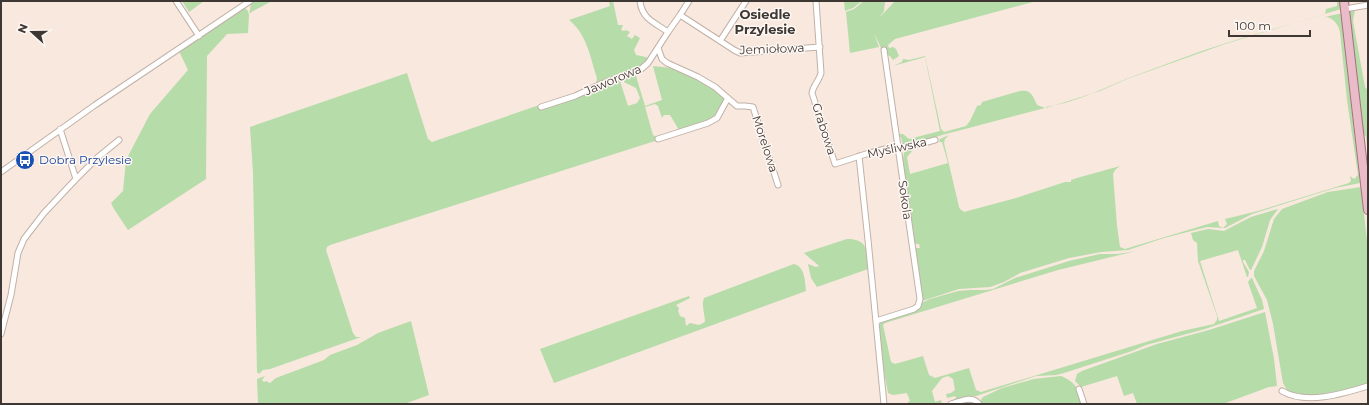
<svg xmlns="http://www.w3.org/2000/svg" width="1369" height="405" font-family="Montserrat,sans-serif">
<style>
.green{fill:#b5dca9}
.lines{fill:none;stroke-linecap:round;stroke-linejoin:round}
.minor-casing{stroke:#c1b1a7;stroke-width:7}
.primary-casing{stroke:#a56f7c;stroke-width:10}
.minor{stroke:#fff;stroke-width:5}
.primary{stroke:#eabbc8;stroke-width:8}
.labels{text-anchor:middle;stroke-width:3;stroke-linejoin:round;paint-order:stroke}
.street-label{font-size:12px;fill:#3e3834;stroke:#fef7f3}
.transit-label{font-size:12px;fill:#164399;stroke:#fef7f3;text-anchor:start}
.neighbourhood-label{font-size:13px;font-weight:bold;fill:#3e3834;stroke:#fef7f3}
</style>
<rect width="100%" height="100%" fill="#f8e8dd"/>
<path class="green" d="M182,1H204L189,12Z
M253,1H272L253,11L249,14L248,33L227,34L207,56L206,179L128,230L114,209L111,203L123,191L126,160L150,114L188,70L177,47L242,5L248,11L249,16L251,3Z
M613,1L618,25H623L621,30L624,31L626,30L630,32L627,36L632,39L635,35L640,38L634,50L636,55L646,57L648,59L639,68L596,84L597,78C590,57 587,34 569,20L610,6L609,2Z
M844,1H862L853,8L845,11Z
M864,1H885L884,11L879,18L895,1H1014V6V1H1029L1033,2L1014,7V6V7L895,39L888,45L889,48L893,47L896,49L899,56L893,60L890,56L887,55L885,50H882L874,33L879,47L850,53L846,12L854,9Z
M1337,1H1340L1341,9L1225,44L1127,79L1100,91L1046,108V107C1073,103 1100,90 1126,79C1144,72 1162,66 1180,59C1227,41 1276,29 1325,14L1326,9L1337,6Z
M1355,9L1353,21L1365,87L1368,91V156L1366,137L1363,133L1349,15L1350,11Z
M1338,14H1341L1360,183L1335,188L1252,214L1225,228L1207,227L1164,238L1128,250L1101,252L1069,258L1020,273L1004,282L990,287L959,289L922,301L915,248H920L919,244H915C912,229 898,160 905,151L914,148L913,150L907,157L910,174L948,163L942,142H939L940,139L949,135L945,139L944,143L959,207L960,209L964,212L1016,198L1065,182H1071V180L1077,178L1120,166L1115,170L1113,174L1117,226L1120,247L1125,249L1218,221L1219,226L1223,228L1227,224L1225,219L1258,211L1349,183L1351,181L1350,176L1354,179L1358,175L1347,100L1340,32C1338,24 1333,17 1325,17Z
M925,56L941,129L944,132L966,126L970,121L977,106L981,105L982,102L1020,91C1031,89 1033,96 1037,105L1045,108L942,135L933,138L904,144L902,142L901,137H899V134H903L909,139L940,131L925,57L893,66L902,62L903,59L909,60Z
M653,66L671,68L696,78L722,94L725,99L718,114L711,119L679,130L670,115H664L662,118L658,106L655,104L645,107L653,135L657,137L658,140L330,245L327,247L326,250L353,333L356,337H361L270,369L263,370L259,374L257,372L253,173L250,127L407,73L428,139L432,142L586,89L608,83L610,85L612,84V82L618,80L620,81L628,106L637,103L640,98L636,88L624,82V80L634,75L636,76L645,106L662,100Z
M1361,187L1368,250V385C1350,390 1325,397 1306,396C1300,396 1294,394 1288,392L1283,383L1273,324L1267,300L1254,276V271L1264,251L1274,219L1282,209L1328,192Z
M1278,209L1270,220L1262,247L1251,270H1250L1245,260H1243V262L1249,272L1248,277H1247L1238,250L1200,261L1219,321L1257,308L1248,282L1251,278H1252L1262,300L1264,309L1205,329L1146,345L1132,351L1064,373L1056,375L1036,376L976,396L957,400L955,396L947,398L946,394L951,393L955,390L953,379L948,376L942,378L932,391L935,402L941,400L942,404H908V402L910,401L907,393L893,395L888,393L883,366L878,329L880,323L882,321L930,299L958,291L970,290H986L993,289L1015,278L1069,261L1100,254H1118L1136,251L1058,270L885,323L883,325L891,362L895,364L923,356L929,375L935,378L969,368L976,390L981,392L1182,331L1214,324L1217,320V316L1198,261L1197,243L1193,240L1191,233L1208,229L1224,231L1251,217Z
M847,239C869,239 867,252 868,269L817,287L811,278L808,264L816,267L819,266C814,261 809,258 804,253Z
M794,264C805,267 805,281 806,291L554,383L540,349L689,296L690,298L676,305L679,308L678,311L680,316L685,318L686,326L690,323L699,325L705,322C705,313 701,306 704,298Z
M1265,312L1274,359L1277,386L1269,387L1223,404H1137L1133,393L1124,396L1117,376L1081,387L1075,381L1077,374L1082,371L1157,344L1209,330Z
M411,321L429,395L404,404H258L257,379L265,376L262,380L264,382L266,381L270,383L276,378L324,360L330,355L357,345L378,333Z
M1061,376C1077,383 1078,389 1083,404H981V400L983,397L1002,388L1034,379Z"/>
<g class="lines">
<defs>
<path id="minor" d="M176,1L199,36
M640,1C642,19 654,22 668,32L680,15L734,50L740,53L820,47
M816,1L821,73C819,81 813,86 812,93L835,164L866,154L897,146L908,147L935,140
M1345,9L1368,5
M680,15L689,1
M720,41L746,1
M658,48L662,59L667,63L698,77L715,87L737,106H745L753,107L778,185
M541,107L575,96L601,84L640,70L648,63L668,32
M60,129L76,179
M658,139L708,123L717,118L728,98
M859,156L868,240L884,404
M1,172L95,105L250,1
M876,321L914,309L918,306L920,299L884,50
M1,334L11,295L18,253L24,239L44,213L76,179L97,158L119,140
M1079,389L1084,404
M1282,391C1306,405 1342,394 1368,386
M951,404C961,401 972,395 979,404"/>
<path id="primary" d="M1344,1L1368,210"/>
</defs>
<use href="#minor" class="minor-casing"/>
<use href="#primary" class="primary-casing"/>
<use href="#minor" class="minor"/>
<use href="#primary" class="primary"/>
</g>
<defs>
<symbol id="bus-disc" viewBox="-11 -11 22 22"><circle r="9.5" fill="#1a4fb4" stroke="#fef7f3"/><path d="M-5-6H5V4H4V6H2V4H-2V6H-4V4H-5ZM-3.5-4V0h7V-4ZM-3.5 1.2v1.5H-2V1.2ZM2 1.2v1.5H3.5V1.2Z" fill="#fff"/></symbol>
</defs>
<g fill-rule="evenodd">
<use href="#bus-disc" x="14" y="149" width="22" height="22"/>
</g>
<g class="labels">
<g class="street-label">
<text transform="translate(772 49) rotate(-2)" y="4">Jemiołowa</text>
<text transform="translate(613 80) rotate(-23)" y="4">Jaworowa</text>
<text transform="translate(824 129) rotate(72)" y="4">Grabowa</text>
<text transform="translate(765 144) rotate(72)" y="4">Morelowa</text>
<text transform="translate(897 148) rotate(-12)" y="4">Myśliwska</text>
<text transform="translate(905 200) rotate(82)" y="4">Sokola</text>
</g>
<g class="transit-label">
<text x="39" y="164">Dobra Przylesie</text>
</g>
<g class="neighbourhood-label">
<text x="765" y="19">Osiedle<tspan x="765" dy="15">Przylesie</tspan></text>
</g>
</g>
<rect width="1369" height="405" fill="none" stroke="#3e3834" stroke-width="4"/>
<g transform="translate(32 32) rotate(291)" stroke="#fef7f3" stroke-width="3" paint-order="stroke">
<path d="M0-3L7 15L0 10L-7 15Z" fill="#3e3834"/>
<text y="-6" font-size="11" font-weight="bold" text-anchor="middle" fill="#3e3834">N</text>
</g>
<path d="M1229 30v6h81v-6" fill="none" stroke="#3e3834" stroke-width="2"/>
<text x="1235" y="30" font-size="12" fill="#3e3834" stroke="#fef7f3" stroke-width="3" paint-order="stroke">100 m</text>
</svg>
